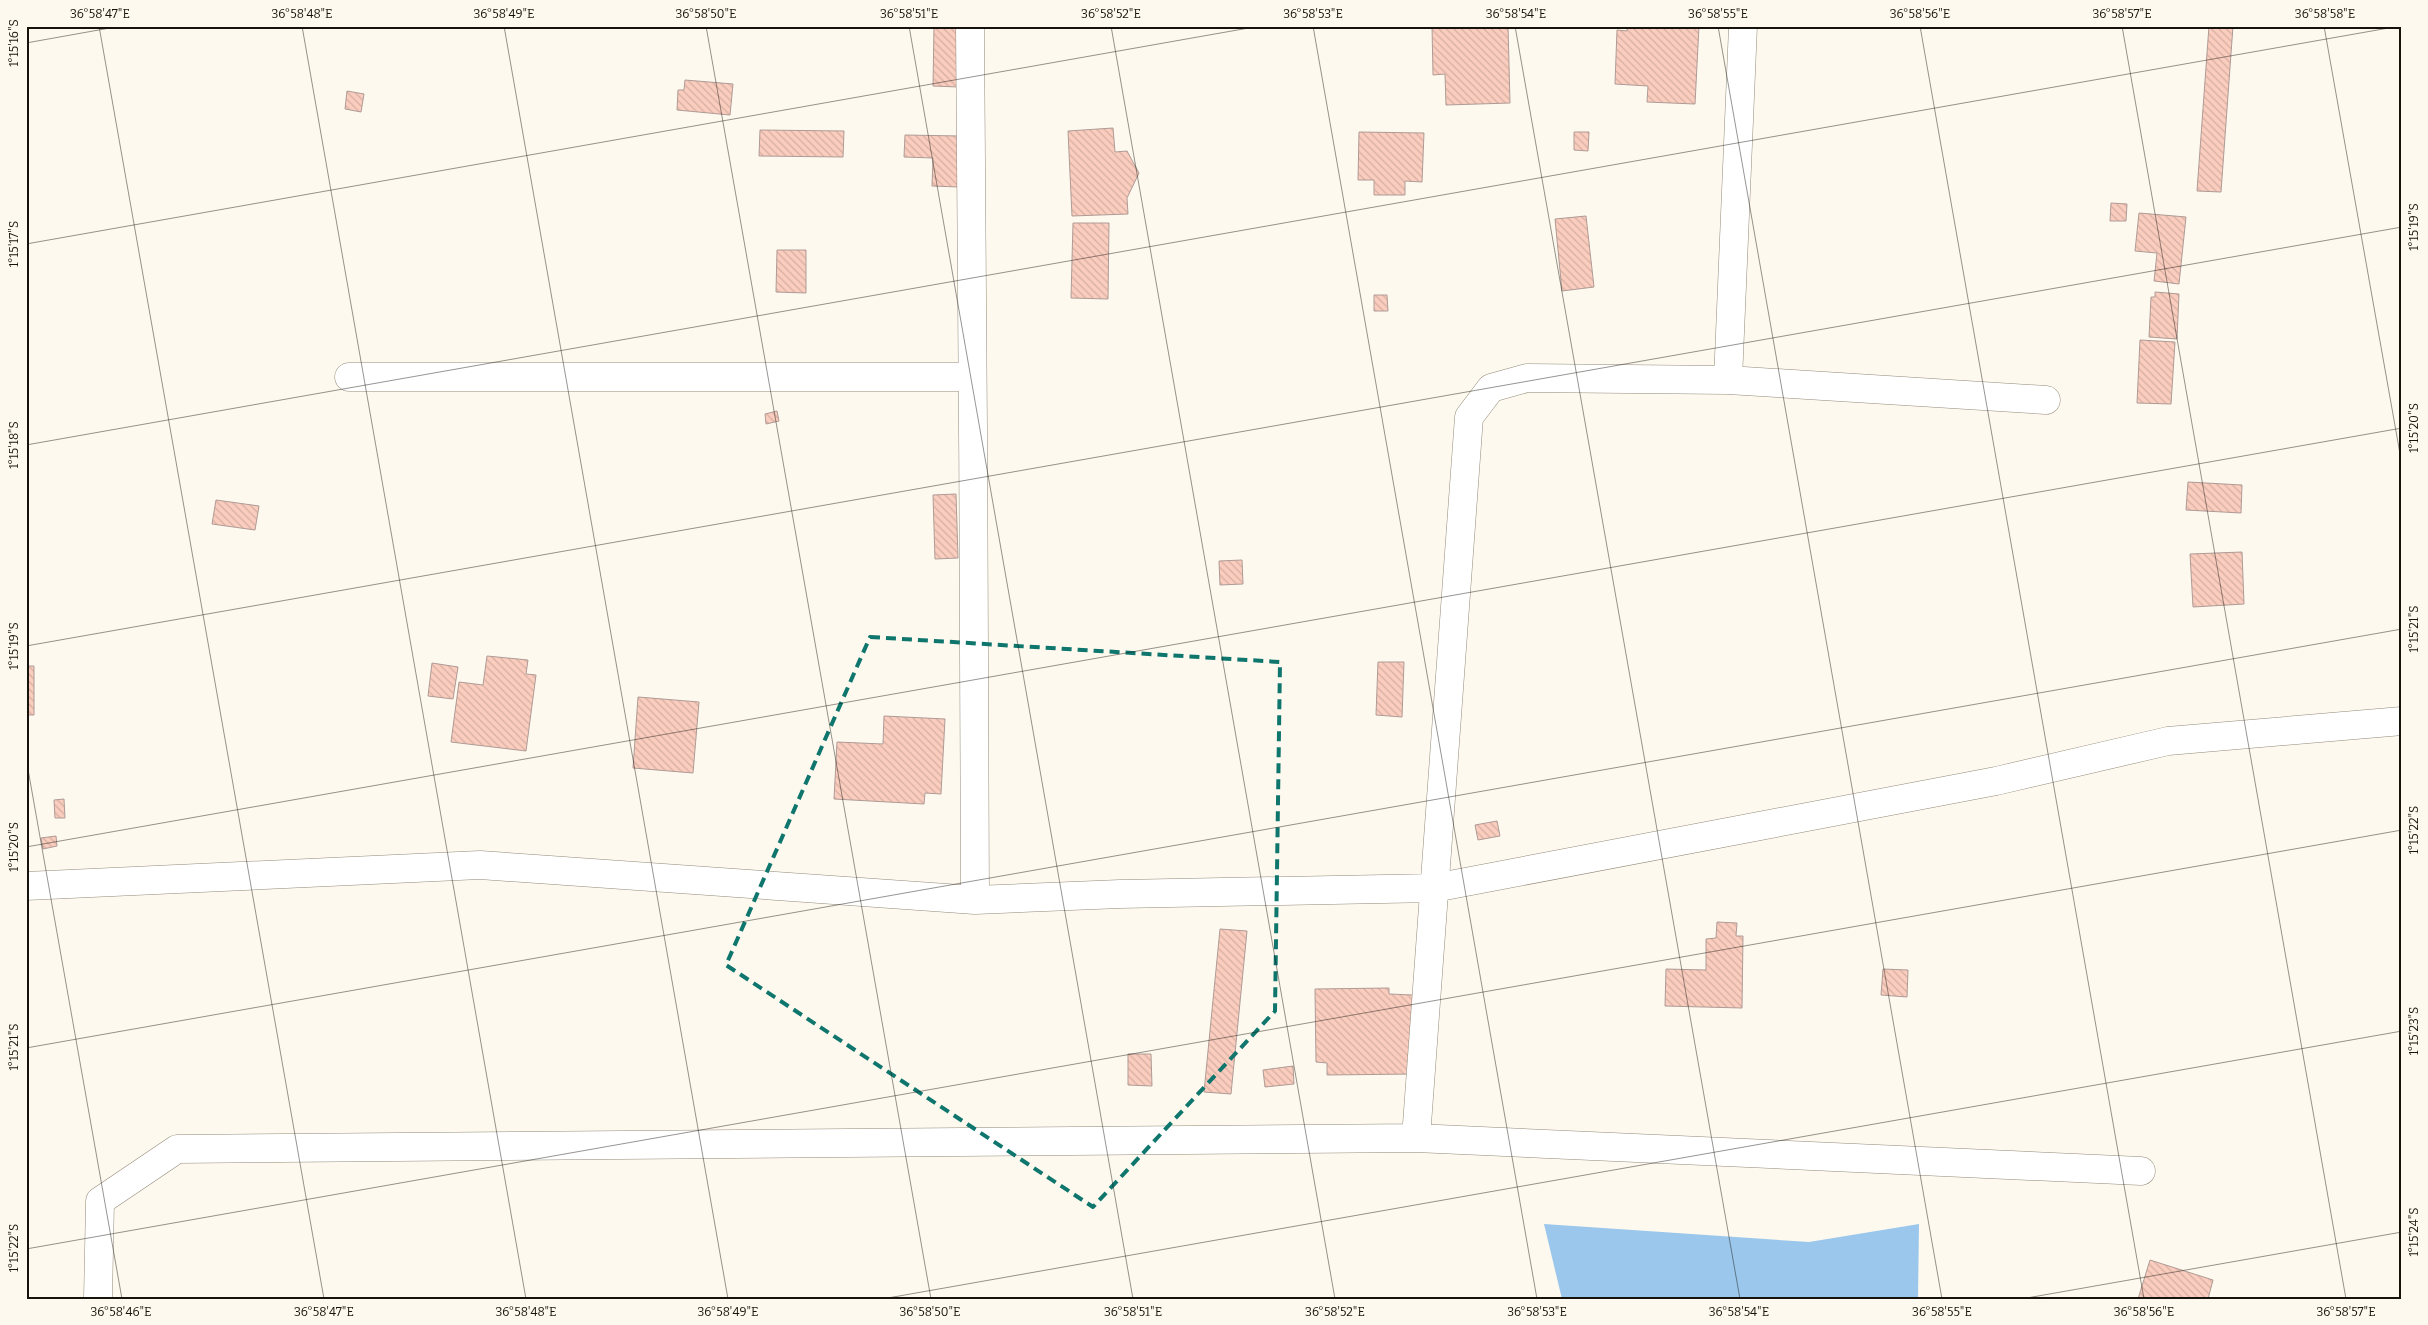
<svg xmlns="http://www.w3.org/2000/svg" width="2428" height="1325" font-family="Bitter,serif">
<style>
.water{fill:#9ac7eb}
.building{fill:url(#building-back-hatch);stroke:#af9b95}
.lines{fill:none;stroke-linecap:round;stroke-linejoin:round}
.minor-casing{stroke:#938b7b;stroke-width:29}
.minor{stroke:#fff;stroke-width:28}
.marked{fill:none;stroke:#0f766e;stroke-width:4;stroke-dasharray:10 6;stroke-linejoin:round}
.ticks{fill:none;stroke:#16130d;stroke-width:1;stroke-opacity:0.45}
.neatline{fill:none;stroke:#16130d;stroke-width:2}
.ticks-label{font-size:12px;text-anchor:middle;fill:#16130d}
</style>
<defs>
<pattern id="building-back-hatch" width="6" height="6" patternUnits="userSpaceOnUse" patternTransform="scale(1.25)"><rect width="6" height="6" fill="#facdbe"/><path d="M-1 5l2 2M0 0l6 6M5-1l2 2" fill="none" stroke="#d6afa2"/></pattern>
</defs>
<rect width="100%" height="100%" fill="#fef9ee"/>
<path class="water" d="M1544,1224L1809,1242L1919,1224L1918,1299H1562Z"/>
<path class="building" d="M934,26H959L958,87L933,86Z
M1432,26H1508L1510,103L1446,105L1445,74L1433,75Z
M1627,26H1699L1695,104L1647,102L1648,86L1615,84L1617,30L1627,31Z
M2209,26H2233L2221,192L2197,191Z
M685,80L733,84L730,115L677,110L678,90H684Z
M347,91L364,94L361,112L345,109Z
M1113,128L1115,152L1127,151L1139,173L1127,198L1128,214L1072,216L1068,131Z
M760,130L844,131L843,157L759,156Z
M1359,132L1424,133L1422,182L1405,181V195H1374V180H1358Z
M1574,132H1589L1588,151L1574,150Z
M905,135L960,136L959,187L932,186L933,158L904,157Z
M2111,203L2127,204L2126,221H2110Z
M2139,213L2186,217L2179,284L2154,281L2157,253L2135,251Z
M1586,216L1594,287L1562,291L1555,219Z
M1073,223H1109L1108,299L1071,298Z
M777,250H806V293L776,292Z
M2155,292L2179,294L2177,339L2149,337L2151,297H2155Z
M1374,295H1387L1388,311H1374Z
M2140,340L2175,342L2171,404L2137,403Z
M777,411L779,421L766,424L765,414Z
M2188,482L2242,485L2241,513L2186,510Z
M956,494L958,558L935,559L933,495Z
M216,500L259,506L255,530L212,524Z
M2242,552L2244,604L2193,607L2190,554Z
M1242,560L1243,584L1220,585L1219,561Z
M487,656L528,660L526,674L536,675L526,751L451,742L459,682L483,685Z
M1378,662H1404L1402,717L1376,715Z
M432,663L458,667L453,699L428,696Z
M26,666H34V715H26Z
M638,697L699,702L693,773L633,768Z
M884,716L945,719L941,794L925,793L924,804L834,799L837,742L883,744Z
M64,799L65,818H55L54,800Z
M1497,821L1500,836L1478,840L1475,825Z
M56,836L57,846L43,849L41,838Z
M1717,922L1737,923L1736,936H1743L1742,1008L1665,1006L1666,969L1706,970V939L1716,938Z
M1220,929L1247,931L1231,1094L1204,1092Z
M1883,969L1908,970L1907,997L1881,995Z
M1389,988V994L1413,995V1074L1327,1075V1063L1316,1062L1315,989Z
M1128,1054H1151L1152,1086L1128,1085Z
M1293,1066L1294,1084L1265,1087L1263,1070Z
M2150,1260L2213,1280L2208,1299H2138Z"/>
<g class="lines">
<defs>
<path id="minor" d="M970,26C971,317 976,609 975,900
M349,377H971
M1728,380L1743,26
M2046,400L1728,380L1527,378L1491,388L1469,417L1416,1138L2141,1171
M26,886L480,865L975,900L1120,894L1434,888L1996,781L2168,741L2402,721
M98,1299L100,1201L177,1149L1416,1138"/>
</defs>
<use href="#minor" class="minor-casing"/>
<use href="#minor" class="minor"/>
</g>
<path class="marked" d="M870,637L1280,662L1275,1011L1093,1207L726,965Z"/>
<path class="ticks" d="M99,26L324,1299M302,26L526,1299M504,26L728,1299M706,26L931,1299M909,26L1133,1299M1111,26L1335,1299M1313,26L1537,1299M1515,26L1740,1299M1718,26L1942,1299M1920,26L2144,1299M2122,26L2346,1299M2324,26L2402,465M26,43L121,26M26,244L1260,26M26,445L2400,26M26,646L2402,227M26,758L122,1299M26,847L2402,428M26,1048L2402,629M26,1249L2402,830M882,1299L2402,1031M2021,1299L2402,1232"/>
<rect width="2428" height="1325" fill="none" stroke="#fef9ee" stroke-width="55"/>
<rect x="28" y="28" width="2372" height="1270" class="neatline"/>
<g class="ticks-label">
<text x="100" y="18">36°58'47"E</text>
<text x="302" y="18">36°58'48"E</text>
<text x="504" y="18">36°58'49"E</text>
<text x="706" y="18">36°58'50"E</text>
<text x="909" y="18">36°58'51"E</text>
<text x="1111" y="18">36°58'52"E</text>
<text x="1313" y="18">36°58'53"E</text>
<text x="1516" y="18">36°58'54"E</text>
<text x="1718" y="18">36°58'55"E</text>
<text x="1920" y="18">36°58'56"E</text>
<text x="2122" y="18">36°58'57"E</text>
<text x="2325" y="18">36°58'58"E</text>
<text transform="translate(14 43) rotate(-90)" y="4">1°15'16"S</text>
<text transform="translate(2414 227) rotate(-90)" y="4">1°15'19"S</text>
<text transform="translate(14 244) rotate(-90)" y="4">1°15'17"S</text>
<text transform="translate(2414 428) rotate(-90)" y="4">1°15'20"S</text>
<text transform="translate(14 445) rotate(-90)" y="4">1°15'18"S</text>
<text transform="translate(2414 629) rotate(-90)" y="4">1°15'21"S</text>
<text transform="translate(14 646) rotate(-90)" y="4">1°15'19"S</text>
<text transform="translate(2414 830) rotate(-90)" y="4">1°15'22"S</text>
<text transform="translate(14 847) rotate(-90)" y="4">1°15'20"S</text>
<text transform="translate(2414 1031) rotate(-90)" y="4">1°15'23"S</text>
<text transform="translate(14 1047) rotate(-90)" y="4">1°15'21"S</text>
<text transform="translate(2414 1232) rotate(-90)" y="4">1°15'24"S</text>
<text transform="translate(14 1248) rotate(-90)" y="4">1°15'22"S</text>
<text x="121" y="1316">36°58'46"E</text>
<text x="324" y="1316">36°58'47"E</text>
<text x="526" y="1316">36°58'48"E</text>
<text x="728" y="1316">36°58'49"E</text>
<text x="930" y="1316">36°58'50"E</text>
<text x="1133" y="1316">36°58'51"E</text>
<text x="1335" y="1316">36°58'52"E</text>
<text x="1537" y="1316">36°58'53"E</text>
<text x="1739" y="1316">36°58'54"E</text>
<text x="1942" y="1316">36°58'55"E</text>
<text x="2144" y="1316">36°58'56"E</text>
<text x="2346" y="1316">36°58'57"E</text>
</g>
</svg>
